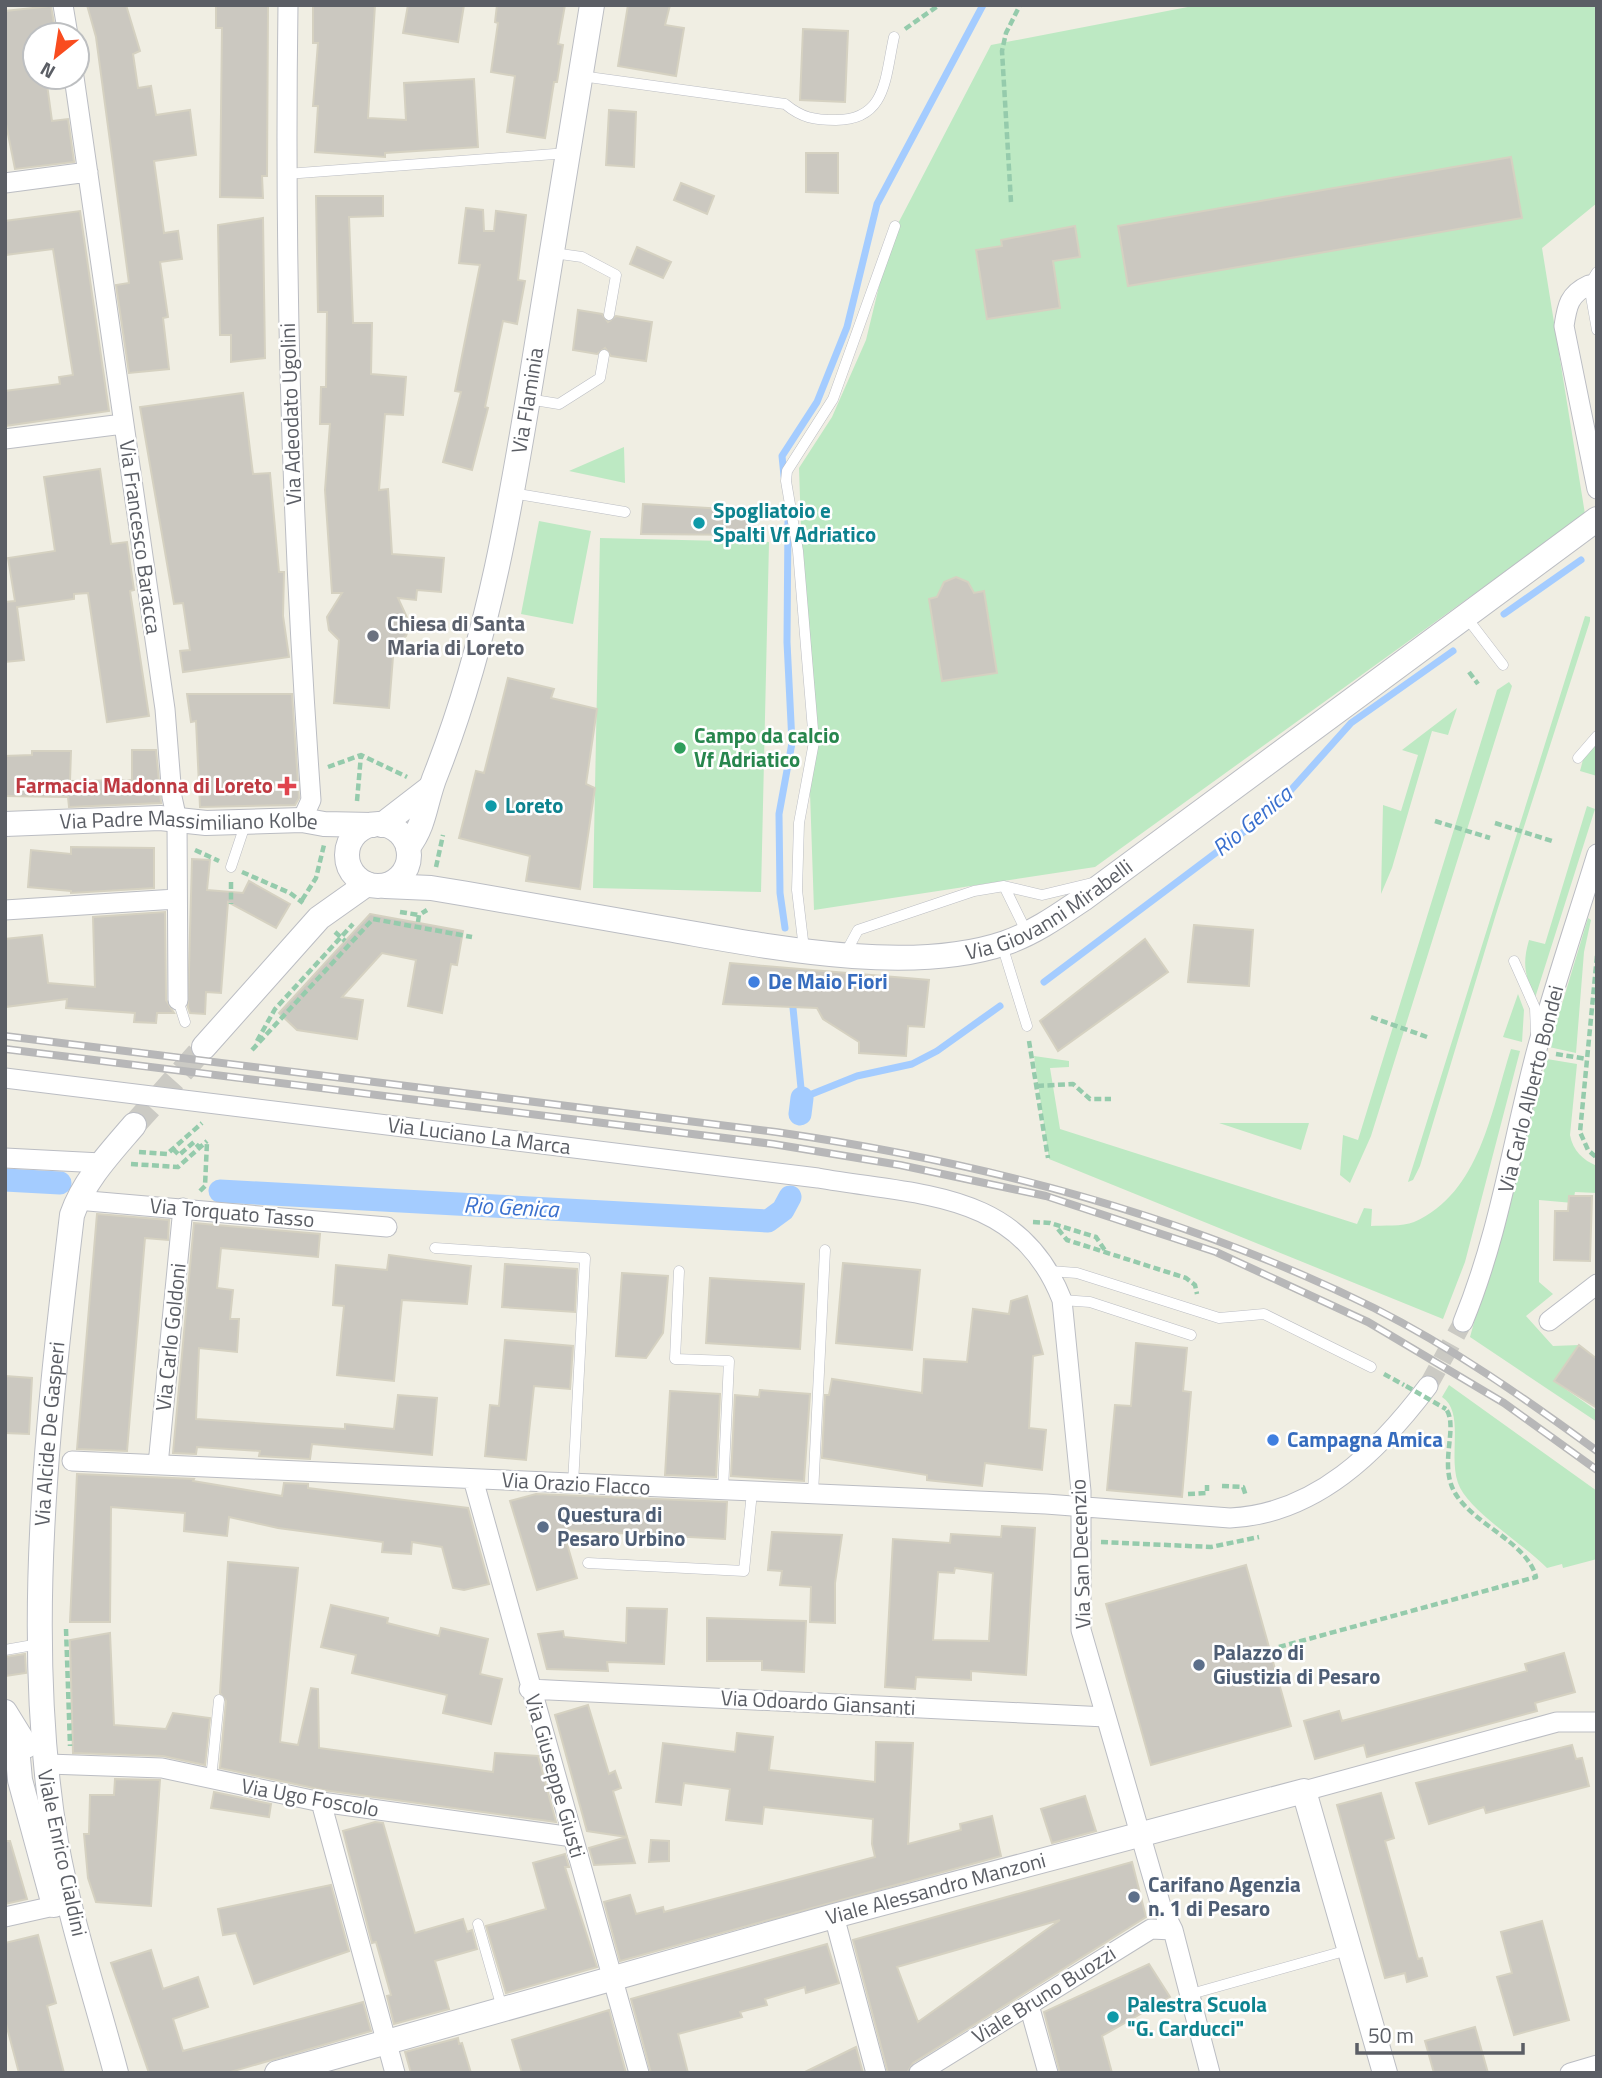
<svg xmlns="http://www.w3.org/2000/svg" width="1602" height="2078" font-family="'Titillium Web',sans-serif">
<style>
.green{fill:#bde9c3}
.lines{fill:none;stroke-linecap:round;stroke-linejoin:round}
.stream{stroke:#a4ccff;stroke-width:7}
.canal{stroke:#a4ccff;stroke-width:23}
.building{fill:#cbc8c0;stroke:#d5d1c1;stroke-width:2;fill-rule:evenodd}
.minor-tunnel{stroke:#cbcac4;stroke-width:19;stroke-dasharray:19 10;stroke-linecap:butt}
.tertiary-tunnel{stroke:#cbcac4;stroke-width:24;stroke-dasharray:24 12;stroke-linecap:butt}
.service-casing{stroke:#bbbdc3;stroke-width:11}
.minor-casing{stroke:#bbbdc3;stroke-width:21}
.tertiary-casing{stroke:#bbbdc3;stroke-width:26}
.path{stroke:#95cbac;stroke-width:4.5;stroke-dasharray:7 3.5;stroke-linecap:butt}
.service{stroke:#fff;stroke-width:10}
.minor{stroke:#fff;stroke-width:19}
.tertiary{stroke:#fff;stroke-width:24}
.rail-casing{stroke:#b7b7b8;stroke-width:8}
.rail{stroke:#fff;stroke-width:5;stroke-dasharray:16;stroke-linecap:butt}
.path-bridge{stroke:#95cbac;stroke-width:4.5;stroke-dasharray:7 3.5;stroke-linecap:butt}
.culture-dot{fill:#0f9aa8;stroke:#fff;stroke-width:2.5}
.worship-dot{fill:#6b7280;stroke:#fff;stroke-width:2.5}
.leisure-dot{fill:#2e9e5b;stroke:#fff;stroke-width:2.5}
.health-dot{fill:#e0444e;stroke:#fff;stroke-width:2.5}
.shop-dot{fill:#3f7fe0;stroke:#fff;stroke-width:2.5}
.service-dot{fill:#5c6f8a;stroke:#fff;stroke-width:2.5}
.labels{text-anchor:middle;stroke-width:5;stroke-linejoin:round;paint-order:stroke}
.street-label{font-size:21px;fill:#5b5e65;stroke:#fff}
.culture-label{font-size:21px;font-weight:bold;fill:#0d838f;stroke:#fff;text-anchor:start}
.worship-label{font-size:21px;font-weight:bold;fill:#5b616d;stroke:#fff;text-anchor:start}
.leisure-label{font-size:21px;font-weight:bold;fill:#27864d;stroke:#fff;text-anchor:start}
.health-label{font-size:21px;font-weight:bold;fill:#be3a42;stroke:#fff;text-anchor:end}
.shop-label{font-size:21px;font-weight:bold;fill:#366cbe;stroke:#fff;text-anchor:start}
.service-label{font-size:21px;font-weight:bold;fill:#4e5e75;stroke:#fff;text-anchor:start}
.water-label{font-size:23px;font-style:italic;fill:#3a70ce;stroke:#fff}
</style>
<rect width="100%" height="100%" fill="#f0eee3"/>
<path class="green" d="M1198,5H1597V203L1542,248L1585,514L1095,867L814,910L799,468L832,417L866,340L891,237L991,45Z
M624,447L625,483L569,471Z
M539,521L591,531L573,624L521,614Z
M600,538L769,542L761,892L593,888Z
M1585,616L1590,617V621L1496,914L1420,1166L1413,1180L1408,1182Z
M1509,682L1512,686L1371,1136L1350,1183L1340,1175L1343,1135L1358,1140L1497,690Z
M1457,708L1448,735L1432,731L1392,868L1381,894L1383,805L1401,811L1418,755L1402,750Z
M1597,741V776L1580,771L1584,756Z
M1587,806L1595,809L1535,998C1525,976 1522,964 1529,940L1545,944Z
M1588,918L1591,920L1584,952L1576,1053L1549,1047Z
M1518,994L1524,1010L1522,1042L1503,1037Z
M1511,1049L1520,1051L1465,1262L1443,1319L1049,1159L1034,1056L1069,1061V1067L1050,1068L1060,1129L1357,1224L1364,1208L1372,1209L1371,1226C1383,1225 1402,1227 1414,1222C1480,1193 1491,1111 1511,1049Z
M1547,1059L1577,1064L1570,1135C1573,1151 1583,1160 1597,1166V1193L1575,1192L1573,1203L1539,1200V1282L1553,1294L1526,1316L1553,1346L1579,1345L1554,1381L1597,1411V1422L1470,1337Z
M1219,1123H1309L1301,1150Z
M1449,1385L1597,1491V1559L1563,1568L1562,1564L1547,1568C1525,1545 1467,1510 1458,1483C1448,1455 1465,1412 1442,1397Z"/>
<g class="lines">
<path class="stream" d="M784,476L782,456L817,402L847,327L877,204L983,5
M1504,614L1581,560
M785,928L780,893L779,814L792,743L787,642L788,519
M1044,982L1274,809L1351,723L1453,651
M793,1008L802,1098L857,1076L912,1064L937,1051L1000,1006"/>
<path class="canal" d="M800,1114L802,1098
M5,1180L60,1183
M220,1191L768,1221L783,1210L790,1197"/>
</g>
<path class="building" d="M87,5H126L140,51L133,54L138,88L151,86L156,115L190,110L196,155L154,161L164,233L178,231L182,259L160,262L168,317L163,318L169,369L129,373L116,285L129,283L96,37Z
M216,5H268L267,176H262L263,198L220,197L222,28H216Z
M313,5H375L368,118L406,120L404,83L474,79L478,147L385,153V157L315,152L318,106H313L318,43H313Z
M408,5H464L458,42L403,33Z
M497,5H565L558,44L563,45L557,82H554L545,138L507,132L515,76L491,72L498,23L495,22Z
M628,5H670L665,25L684,28L676,76L618,66Z
M51,6L56,35H35V77H46L52,121L68,119L74,162L15,169L5,119V11Z
M803,29L848,31L845,102L800,100Z
M609,110L636,112L634,167L606,165Z
M806,153H838V193L806,192Z
M1511,157L1522,218L1128,286L1118,226Z
M681,183L714,196L707,214L674,200Z
M316,196H383V216L349,217L353,323H372L371,374L406,377L403,415L385,414L379,490L388,489L392,554L444,558L441,592L417,590L416,600L398,598L410,624L406,636L394,644L389,708L334,703L339,640L329,630L327,617L342,593H332L325,490L330,424H320L321,387H326L327,312H318Z
M466,208L483,210L484,231H494L496,211L526,215L518,280L525,281L517,324L503,321L485,407L488,408L472,470L443,462L461,392L455,391L480,265L459,263Z
M80,211L109,411L5,426V391L60,384L59,377L73,375L53,249L5,255V221Z
M263,218L265,358L231,362V335H220L218,225Z
M1075,226L1080,257L1053,261L1060,308L987,319L976,250L1002,246L1001,240Z
M637,247L671,262L663,278L630,264Z
M578,310L602,314L608,322L616,316L652,322L646,361L611,356L605,348L597,354L573,350Z
M243,393L253,474L270,473L279,572H284L283,616L289,657L183,672L180,651L190,650L183,603L174,604L140,407Z
M100,469L111,544L127,542L134,590L130,591L149,716L107,722L88,593L74,594V599L17,607L24,660L5,662V602L15,601L8,558L55,551L44,477Z
M643,504L757,511L753,535L641,534Z
M956,577L968,582L974,593L984,591L997,673L942,681L929,599L937,597L944,582Z
M508,678L554,689L551,698L597,709L586,784L595,788L580,889L526,881L530,856L459,838L476,771L484,773Z
M187,694H292L299,798L295,805L200,807L196,721L191,722Z
M132,750H156L161,803L69,807L68,797L5,796V756L32,755V751H71L70,781L132,780Z
M71,847L154,848V888L71,893V891L28,887L31,850L71,854Z
M192,859L210,860L207,890L243,893L249,881L290,904L276,928L228,902L221,993L206,992L205,1014L190,1013L188,1007Z
M165,912L166,1000L174,1013H157L156,1023L134,1022L135,1013L66,1008L67,999L5,1007V939L42,935L48,983L95,987L93,917Z
M370,914L463,931L457,965L451,964L442,1013L408,1006L416,960L382,953L342,997L363,1000L357,1039L297,1030L279,1013Z
M1194,925L1253,930L1249,986L1188,982Z
M1145,939L1168,972L1058,1051L1040,1021Z
M730,963L929,980L924,1027L908,1026L906,1056L859,1053V1042L823,1019L817,1008L723,1004Z
M1569,1196H1592L1590,1261L1554,1260L1555,1211H1568Z
M97,1214L169,1220L168,1240L145,1238L127,1451L77,1449Z
M194,1223L320,1234L318,1257L221,1248L217,1288L233,1290L230,1319H239L237,1352L199,1348L196,1419L345,1429V1424L394,1429L398,1395L437,1398L432,1455L312,1444L310,1459L259,1456L260,1451L197,1447L196,1454L173,1453Z
M389,1255L471,1266L467,1304L402,1300L394,1381L337,1375L344,1306L333,1305L336,1265L387,1270Z
M843,1263L920,1270L912,1350L836,1343Z
M505,1264L577,1269L575,1312L502,1307Z
M622,1273L668,1276L663,1333L646,1358L616,1356Z
M710,1278L804,1284L800,1349L706,1343Z
M1027,1296L1043,1354L1033,1356L1029,1428L1046,1430L1042,1470L985,1463L982,1486L927,1480V1475L822,1458L825,1395H829L832,1379L922,1393L924,1359L967,1362L973,1309L1009,1314L1011,1301Z
M505,1340L573,1346L570,1389L534,1386L526,1460L485,1456L490,1405L499,1406Z
M1136,1343L1187,1348L1183,1391L1191,1392L1182,1497L1107,1490L1115,1405L1131,1406Z
M1579,1345L1597,1359V1408L1554,1381Z
M5,1376L32,1378L29,1434L5,1433Z
M760,1390L810,1394L804,1481L731,1476L735,1395L759,1397Z
M670,1391L720,1394L716,1477L665,1475Z
M77,1474L194,1479L193,1481L282,1496L284,1483L308,1484V1488L468,1508L489,1584L464,1590L453,1588L442,1547L412,1542L411,1554L382,1552L383,1542L278,1528L229,1517L227,1536L184,1531L185,1513L111,1507L110,1622H70Z
M536,1494L727,1502L725,1539L563,1530L577,1578L537,1590L510,1501Z
M1002,1526L1035,1528L1026,1675L971,1671V1680L916,1677L915,1689L885,1687L893,1539L950,1543L951,1534L1001,1537ZM955,1568L993,1573L989,1641L933,1640L938,1572L954,1573Z
M772,1532L842,1535L835,1583V1623L810,1622L811,1587L780,1585L782,1571L768,1570Z
M228,1562L298,1568L280,1742L298,1745L311,1688L318,1689L319,1748L493,1772L495,1753L538,1756L556,1822L323,1790L220,1768L226,1701L220,1693Z
M1246,1565L1291,1726L1151,1765L1106,1604Z
M331,1605L388,1618L387,1623L439,1636L441,1628L488,1639L480,1674L502,1679L491,1724L443,1713L447,1695L352,1673L356,1655L321,1647Z
M627,1608L667,1609L664,1664L607,1662L608,1671L547,1669L538,1634L563,1631L564,1637L626,1643Z
M707,1618L806,1621L804,1672L762,1670V1661H707Z
M110,1633L114,1725L166,1729L173,1713L210,1718L205,1765L163,1756L73,1753L70,1640Z
M1564,1653L1575,1692L1535,1703L1537,1711L1367,1757L1364,1745L1315,1759L1304,1721L1339,1711L1342,1721L1527,1671L1525,1664Z
M25,1654L26,1673L5,1676V1657Z
M588,1705L609,1774L615,1771L621,1788L613,1791L627,1837L587,1831L555,1715Z
M737,1733L773,1737L769,1770L875,1782L876,1742L913,1743L908,1844L961,1830L960,1824L992,1816L1001,1856L620,1961L604,1902L630,1895L636,1914L663,1907L664,1912L875,1857L872,1844L873,1819L764,1807L762,1824L726,1820L730,1789L684,1783L681,1805L656,1802L663,1743L735,1752Z
M1572,1745L1576,1759L1582,1758L1589,1786L1486,1813L1484,1807L1429,1824L1416,1783Z
M115,1779L160,1780L151,1906L96,1902L88,1878L84,1834H89L90,1795H114Z
M214,1792L271,1804L269,1817L211,1808Z
M1381,1793L1394,1838L1385,1841L1418,1959L1422,1958L1427,1976L1407,1982L1405,1973L1385,1978L1337,1805Z
M1085,1796L1096,1831L1052,1843L1041,1809Z
M375,1822L383,1823L415,1933L463,1919L467,1932L472,1930L477,1949L435,1961L449,2009L394,2024L387,1996L391,1995L376,1942L372,1943L343,1831Z
M627,1837L635,1863L594,1865L589,1848Z
M651,1840L669,1841V1861L649,1862Z
M5,1841H10L27,1899L5,1904Z
M565,1854L569,1867H565L597,1967L506,1993L486,1926L546,1909L533,1863Z
M1132,1862L1146,1917L913,2063L907,2073H888L853,1940ZM1060,1920L918,2022L897,1967Z
M331,1885L349,1951L254,1984L236,1933L223,1935L218,1909Z
M1542,1921L1569,2020L1514,2035L1497,1977L1512,1973L1501,1932Z
M38,1935L56,2003L47,2006L64,2073H19L5,2020V1943Z
M827,1944L839,1983L806,1993L805,1987L765,1999L767,2005L740,2012L742,2017L678,2034L688,2073H651L631,1999Z
M151,1950L163,1989L198,1977L208,2007L173,2019L183,2051L363,2002L371,2031L227,2073H149L111,1963Z
M1149,1964L1170,1997L1102,2036L1112,2073H1060L1044,2012Z
M609,2010L626,2073H522L512,2040Z
M1475,2027L1488,2073H1434L1425,2041Z
M458,2038L459,2044L462,2043L471,2073H411L405,2052Z
M856,2047L863,2073H803Z"/>
<g class="lines">
<path class="minor-tunnel" d="M1428,1386L1463,1322"/>
<path class="tertiary-tunnel" d="M134,1125L204,1047"/>
<defs>
<path id="service" d="M581,76L785,104C802,118 814,120 836,120C887,120 885,77 894,37
M286,174L568,153
M553,253L582,257L616,275L609,315
M1597,272L1589,285L1597,330
M528,399L559,404L600,378L604,355
M512,493L625,512
M1467,618L1503,665
M1578,758L1597,736
M231,867L246,822
M1004,886L1042,895L1092,883
M1002,945L1027,1026
M804,949L797,890L799,823L814,742L798,551L786,481L787,471L833,399L895,226
M845,954L858,930L974,891L1004,886L1027,933
M1514,961L1535,1008L1536,1033
M178,1000L185,1022
M435,1248L585,1258L573,1484
M679,1271L675,1359L729,1361L723,1490
M1050,1271L1077,1273L1219,1318L1264,1314L1371,1367
M1062,1300L1090,1302L1191,1335
M813,1494L825,1250
M588,1563L744,1571L752,1492
M5,1650L39,1644
M211,1779L219,1700
M478,1924L502,2008
M1191,1994L1348,1950"/>
<path id="minor" d="M63,5L68,35
M288,5C284,271 292,535 311,800L302,820
M74,77L165,709L172,797L177,820L178,1000
M5,183L88,172
M1589,285C1569,294 1567,306 1564,326L1597,489
M5,439L123,424
M5,910L176,899
M5,1078L818,1178C919,1196 1019,1190 1062,1300L1081,1491V1630L1161,1906L1173,1930L1210,2073
M5,1158L101,1163
M77,1200L387,1227
M1549,1321L1597,1284
M1463,1322C1500,1232 1512,1142 1537,1049C1555,983 1577,919 1597,854
M72,1461L1046,1504L1230,1518C1316,1514 1379,1451 1428,1386
M158,1465L183,1208
M473,1479L639,2073
M529,1689L1106,1717
M48,1764L162,1768L321,1802L573,1837
M1304,1791L1557,1722H1597
M321,1802L395,2073
M834,1916L876,2073
M5,1917L54,1906
M1029,2005L1048,2073
M919,2073L1151,1929L1173,1930
M1570,2073L1597,2065"/>
<g id="tertiary">
<path id="s1" d="M5,824L160,818L206,823L302,820L324,824L372,825"/>
<circle cx="378" cy="855" r="31"/>
<path d="M382,825L430,788"/>
<path id="s2" d="M408,847C426,824 425,800 436,774C489,640 512,498 535,356C554,239 573,122 592,5"/>
<path id="s3" d="M385,886L431,888C510,901 589,915 667,929C766,946 908,976 1005,943C1034,933 1058,916 1083,899L1597,519"/>
<path d="M204,1047L319,918L367,884"/>
<path d="M5,1712L26,1746"/>
<path d="M16,1736L20,1780L54,1905"/>
<path id="s4" d="M116,2073C96,1997 70,1920 56,1842C22,1639 48,1418 72,1215C84,1180 111,1152 134,1125"/>
<path id="s5" d="M277,2073L834,1916L1304,1791L1385,2073"/>
</g>
</defs>
<use href="#service" class="service-casing"/>
<use href="#minor" class="minor-casing"/>
<use href="#tertiary" class="tertiary-casing"/>
<path class="path" d="M905,29L939,5
M1011,202L1002,51L1006,33L1020,5
M1469,672L1478,684
M328,767L361,755L407,777
M357,801L361,755
M1435,821L1490,838
M1495,823L1552,841
M195,850L219,861
M436,867L443,835
M242,872L290,893L303,903
M231,882V904
M302,900L316,878L324,845
M400,912L419,915
M418,922L419,915L427,910
M335,932L345,941
M1597,956L1580,1132L1588,1150L1597,1158
M1371,1017L1427,1037
M257,1041L275,1009L353,924
M1029,1041L1048,1158
M252,1050L373,919L472,937
M1556,1054L1587,1059
M1037,1086L1073,1084L1090,1099H1111
M173,1149L179,1155L194,1142L200,1148
M139,1152L167,1154L202,1123
M131,1164L178,1167L207,1141
M200,1191L205,1186L207,1142
M1033,1222L1050,1223L1096,1237L1106,1252
M1058,1229L1067,1240L1186,1278L1195,1285L1197,1294
M1384,1374L1404,1385
M1222,1486L1243,1487L1246,1496
M1188,1494L1207,1493V1485
M1101,1542L1211,1547L1259,1537
M66,1629L70,1746
M1279,1647L1536,1577C1527,1542 1474,1525 1455,1493C1438,1464 1459,1427 1446,1409"/>
<use href="#service" class="service"/>
<use href="#minor" class="minor"/>
<use href="#tertiary" class="tertiary"/>
<defs>
<path id="rail" d="M5,1036L776,1132C983,1162 1186,1215 1374,1308C1453,1348 1526,1399 1597,1451
M5,1049L773,1144L900,1165L1046,1196L1216,1252L1368,1322L1504,1403L1597,1470"/>
</defs>
<use href="#rail" class="rail-casing"/>
<use href="#rail" class="rail"/>
<path class="path-bridge" d="M1406,1386L1446,1409"/>
</g>
<g class="culture-dot">
<circle cx="699" cy="523" r="7"/>
<circle cx="491" cy="806" r="7"/>
<circle cx="1113" cy="2017" r="7"/>
</g>
<circle class="worship-dot" cx="373" cy="636" r="7"/>
<circle class="leisure-dot" cx="680" cy="748" r="7"/>
<path class="health-dot" d="M283.5 775.5h7v7h7v7h-7v7h-7v-7h-7v-7h7z"/>
<g class="shop-dot">
<circle cx="754" cy="982" r="7"/>
<circle cx="1273" cy="1440" r="7"/>
</g>
<g class="service-dot">
<circle cx="543" cy="1527" r="7"/>
<circle cx="1199" cy="1665" r="7"/>
<circle cx="1134" cy="1897" r="7"/>
</g>
<g class="labels">
<g class="street-label">
<text dy="7" stroke="none"><textPath href="#s2" startOffset="464">Via Flaminia</textPath></text>
<text transform="translate(291 414) rotate(-92)" y="7">Via Adeodato Ugolini</text>
<text transform="translate(140 537) rotate(82)" y="7">Via Francesco Baracca</text>
<text dy="7" stroke="none"><textPath href="#s1" startOffset="184">Via Padre Massimiliano Kolbe</textPath></text>
<text dy="7" stroke="none"><textPath href="#s3" startOffset="681">Via Giovanni Mirabelli</textPath></text>
<text transform="translate(1531 1089) rotate(-76)" y="7">Via Carlo Alberto Bondei</text>
<text transform="translate(479 1136) rotate(7)" y="7">Via Luciano La Marca</text>
<text transform="translate(232 1213) rotate(5)" y="7">Via Torquato Tasso</text>
<text transform="translate(171 1337) rotate(-84)" y="7">Via Carlo Goldoni</text>
<text dy="7" stroke="none"><textPath href="#s4" startOffset="648">Via Alcide De Gasperi</textPath></text>
<text transform="translate(576 1484) rotate(3)" y="7">Via Orazio Flacco</text>
<text transform="translate(1081 1554) rotate(-92)" y="7">Via San Decenzio</text>
<text transform="translate(818 1703) rotate(3)" y="7">Via Odoardo Giansanti</text>
<text transform="translate(555 1776) rotate(74)" y="7">Via Giuseppe Giusti</text>
<text transform="translate(310 1798) rotate(10)" y="7">Via Ugo Foscolo</text>
<text transform="translate(62 1853) rotate(78)" y="7">Viale Enrico Cialdini</text>
<text dy="7" stroke="none"><textPath href="#s5" startOffset="684">Viale Alessandro Manzoni</textPath></text>
<text transform="translate(1044 1995) rotate(-32)" y="7">Viale Bruno Buozzi</text>
</g>
<g class="culture-label">
<text x="713" y="518">Spogliatoio e<tspan x="713" dy="24">Spalti Vf Adriatico</tspan></text>
<text x="505" y="813">Loreto</text>
<text x="1127" y="2012">Palestra Scuola<tspan x="1127" dy="24">"G. Carducci"</tspan></text>
</g>
<g class="worship-label">
<text x="387" y="631">Chiesa di Santa<tspan x="387" dy="24">Maria di Loreto</tspan></text>
</g>
<g class="leisure-label">
<text x="694" y="743">Campo da calcio<tspan x="694" dy="24">Vf Adriatico</tspan></text>
</g>
<g class="health-label">
<text x="273" y="793">Farmacia Madonna di Loreto</text>
</g>
<g class="shop-label">
<text x="768" y="989">De Maio Fiori</text>
<text x="1287" y="1447">Campagna Amica</text>
</g>
<g class="service-label">
<text x="557" y="1522">Questura di<tspan x="557" dy="24">Pesaro Urbino</tspan></text>
<text x="1213" y="1660">Palazzo di<tspan x="1213" dy="24">Giustizia di Pesaro</tspan></text>
<text x="1148" y="1892">Carifano Agenzia<tspan x="1148" dy="24">n. 1 di Pesaro</tspan></text>
</g>
<g class="water-label">
<text transform="translate(1252 821) rotate(-40)" y="8">Rio Genica</text>
<text transform="translate(511 1207) rotate(3)" y="8">Rio Genica</text>
</g>
</g>
<rect width="1602" height="2078" fill="none" stroke="#5b5e65" stroke-width="14"/>
<g transform="translate(56 56) rotate(210)"><circle r="33" fill="#ffffff" stroke="#bdbfc1" stroke-width="2"/>
<path d="M0-5L12 26L0 18L-12 26Z" fill="#f94c1f"/>
<text y="-10" font-size="19" font-weight="bold" text-anchor="middle" fill="#5b5e65">N</text>
</g>
<path d="M1357 2043v10h166v-10" fill="none" stroke="#5b5e65" stroke-width="3.5"/>
<text x="1368" y="2043" font-size="21" fill="#5b5e65" stroke="#ffffff" stroke-width="5" paint-order="stroke">50 m</text>
</svg>
